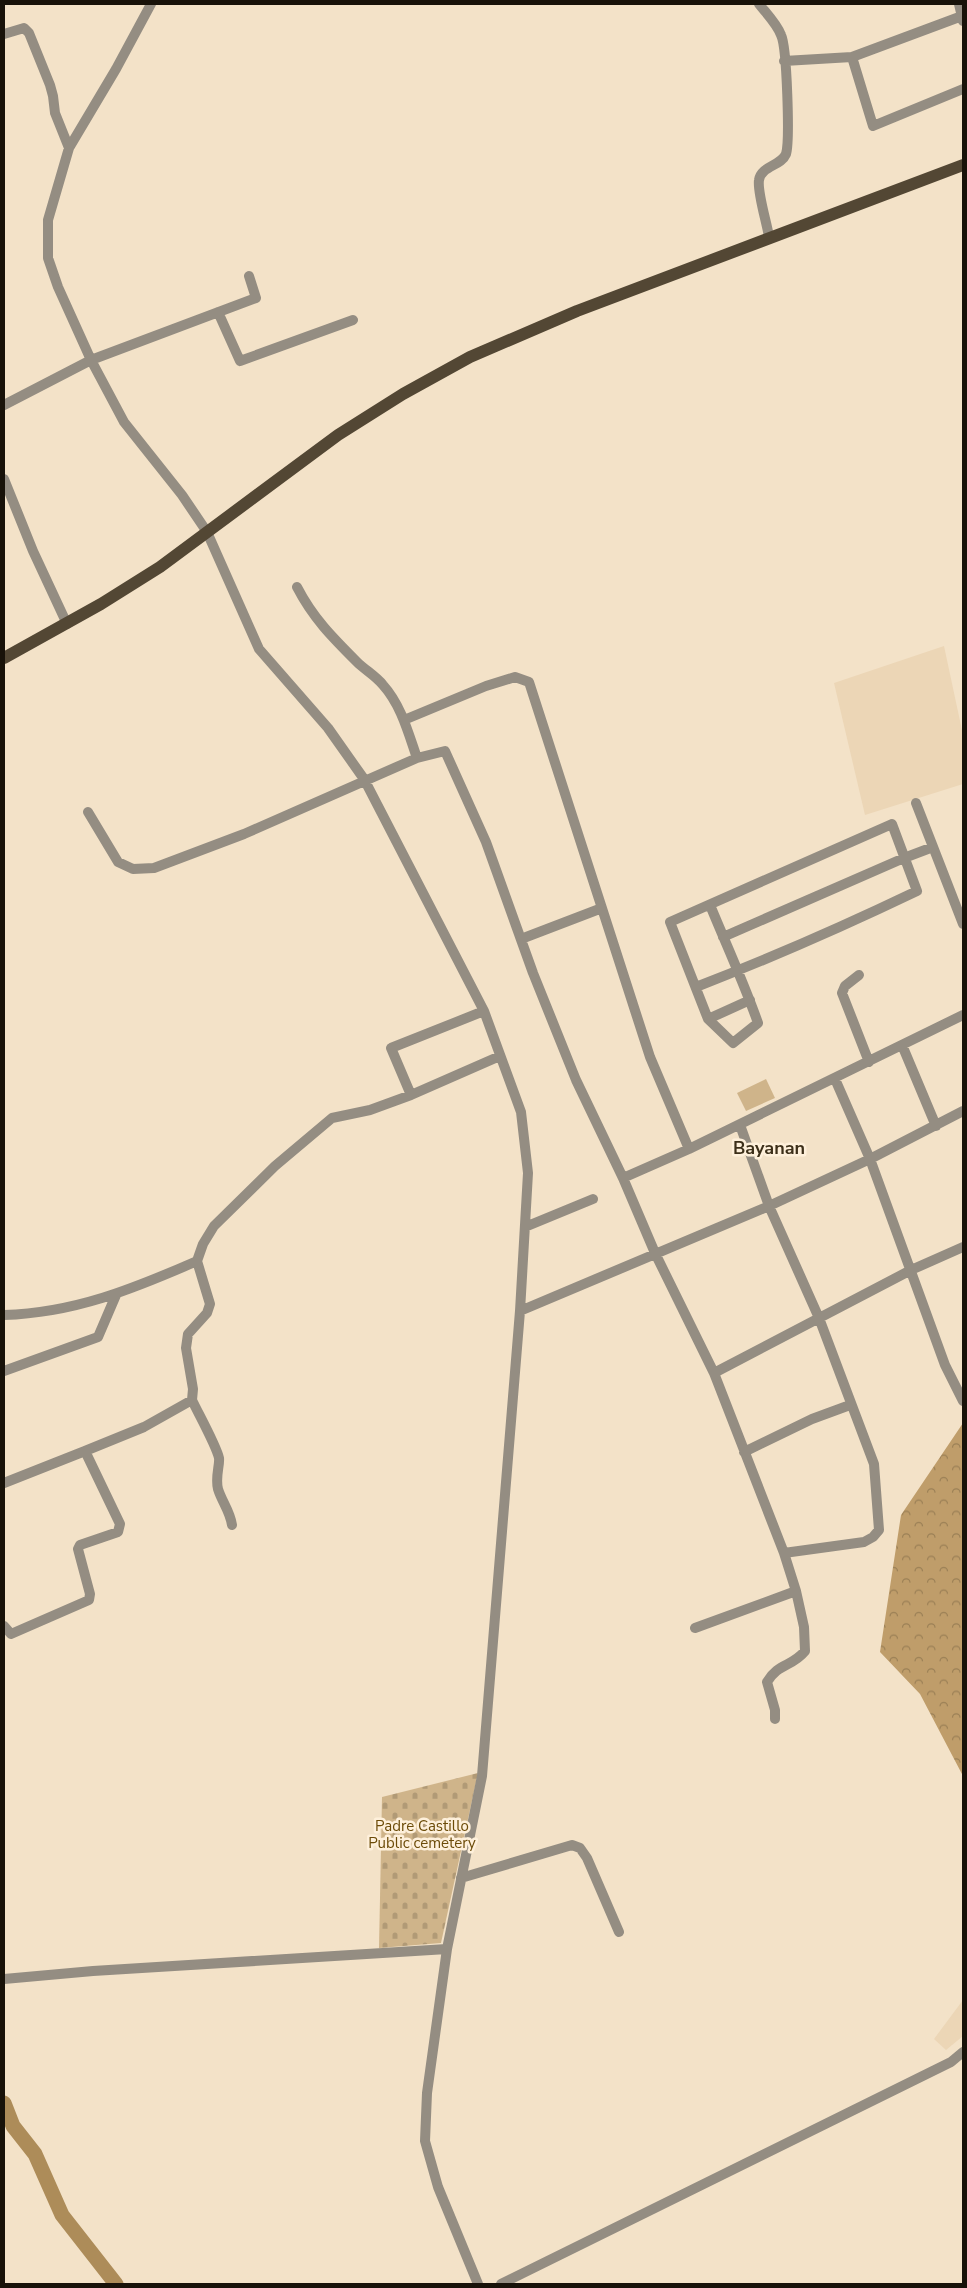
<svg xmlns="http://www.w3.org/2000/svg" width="967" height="2288" font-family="'Nunito Sans',sans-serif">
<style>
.built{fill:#ecd6b6}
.green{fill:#cfb48a}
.forest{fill:url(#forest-crowns)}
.cemetery{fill:url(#cemetery-stones)}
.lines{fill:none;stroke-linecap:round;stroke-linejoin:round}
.river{stroke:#ad8c59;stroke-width:15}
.minor{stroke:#948d82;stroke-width:10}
.major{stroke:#534734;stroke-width:12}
.labels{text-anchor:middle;stroke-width:5;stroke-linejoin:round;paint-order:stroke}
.park-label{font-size:15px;fill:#6c4b08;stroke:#fef0db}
.quarter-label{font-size:18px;font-weight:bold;fill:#3c2f19;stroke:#fef0db}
</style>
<defs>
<pattern id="forest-crowns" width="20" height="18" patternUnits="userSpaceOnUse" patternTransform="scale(1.25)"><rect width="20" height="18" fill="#bf9d6a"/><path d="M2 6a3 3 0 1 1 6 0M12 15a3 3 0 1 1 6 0" fill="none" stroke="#9a7f55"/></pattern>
<pattern id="cemetery-stones" width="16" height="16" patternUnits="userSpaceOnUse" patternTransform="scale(1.25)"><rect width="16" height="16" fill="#cfb48a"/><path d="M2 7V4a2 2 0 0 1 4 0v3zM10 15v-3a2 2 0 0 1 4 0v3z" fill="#b19a76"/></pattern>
</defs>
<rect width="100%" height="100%" fill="#f3e2c8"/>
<path class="built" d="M944,646L963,735V784L865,815L834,683Z
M963,2000V2036L946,2050L934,2039Z"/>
<path class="green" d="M766,1079L775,1098L746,1111L737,1093Z"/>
<path class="forest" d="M963,1423V1776L920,1694L880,1652L901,1515Z"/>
<path class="cemetery" d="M478,1773L441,1943L379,1948L382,1797Z"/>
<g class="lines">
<path class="river" d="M4,2103L13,2126L35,2154L62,2215L116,2284"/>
<path class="minor" d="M151,4L116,69L69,148L48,220V258L58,287L91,360L124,422L182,495L207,532L259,649L328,728L364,779L484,1011L521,1112L528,1173L520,1311L482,1776L447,1949L427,2093L425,2141L438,2187L478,2284
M759,4C766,13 777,24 781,35C787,47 790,141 786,154C781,166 761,166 759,180C757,192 767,223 769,237
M959,4L963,21
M962,16L852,57L873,126L963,89
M4,34L24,28L29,33L50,85L53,96L55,113L69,148
M784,61L852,57
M218,312L240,361L353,320
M4,405L91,360L256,298L249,276
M4,479L33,551L67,624
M297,587C313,618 332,637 357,662C365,670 376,676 383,685C401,705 408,732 417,758L445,751L486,842L533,973L576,1080L623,1178L655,1253L714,1373L784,1553L796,1591L804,1627L805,1651C792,1667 778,1663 767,1682L775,1710V1719
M404,720L486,686L515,677L529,682L650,1057L689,1149
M916,803L963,924
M88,812L118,862L133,869L154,868L244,834L417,758
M723,937L904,858L933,847
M521,939L602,908
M859,975L845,986L842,993L869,1062
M696,987C771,958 844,926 917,891L892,824L670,922L708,1019L733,1043L758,1023C744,983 726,944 710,905
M708,1019L750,1000
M902,1045L936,1126
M835,1079L870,1159L945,1365L963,1401
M411,1095L391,1048L484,1011
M740,1125L769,1206L819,1318L874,1464L879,1530L873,1537L864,1542L784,1553
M623,1178L689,1149L963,1015
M525,1227L593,1199
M520,1311L769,1206L870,1159L963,1111
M4,1315C74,1313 133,1289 197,1261
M4,1371L98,1337L116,1295
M714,1373L911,1270L963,1247
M192,1400C198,1413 216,1445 219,1458C220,1465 215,1477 218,1489C222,1502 230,1511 232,1525
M744,1452L812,1419L850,1405
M4,1483L85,1451
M4,1626L11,1634L89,1600L90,1594L78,1549L80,1545L118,1532L120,1524L85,1451L144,1427L192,1400L193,1389L186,1348L188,1334L207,1313L210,1304L197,1261L203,1244L214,1226L275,1166L332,1118L370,1110L411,1095L500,1056
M695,1628L796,1591
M461,1878L572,1845L580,1848L587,1858L619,1932
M4,1979L93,1971L447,1949
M501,2284L951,2062L963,2052"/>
<path class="major" d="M4,658L101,604L160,567L338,435L403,394L470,357L577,311L963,165"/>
</g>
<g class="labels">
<g class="park-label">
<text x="422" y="1831">Padre Castillo<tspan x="422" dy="17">Public cemetery</tspan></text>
</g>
<g class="quarter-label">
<text x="769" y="1154">Bayanan</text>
</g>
</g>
<rect width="967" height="2288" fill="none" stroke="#181209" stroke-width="10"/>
</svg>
